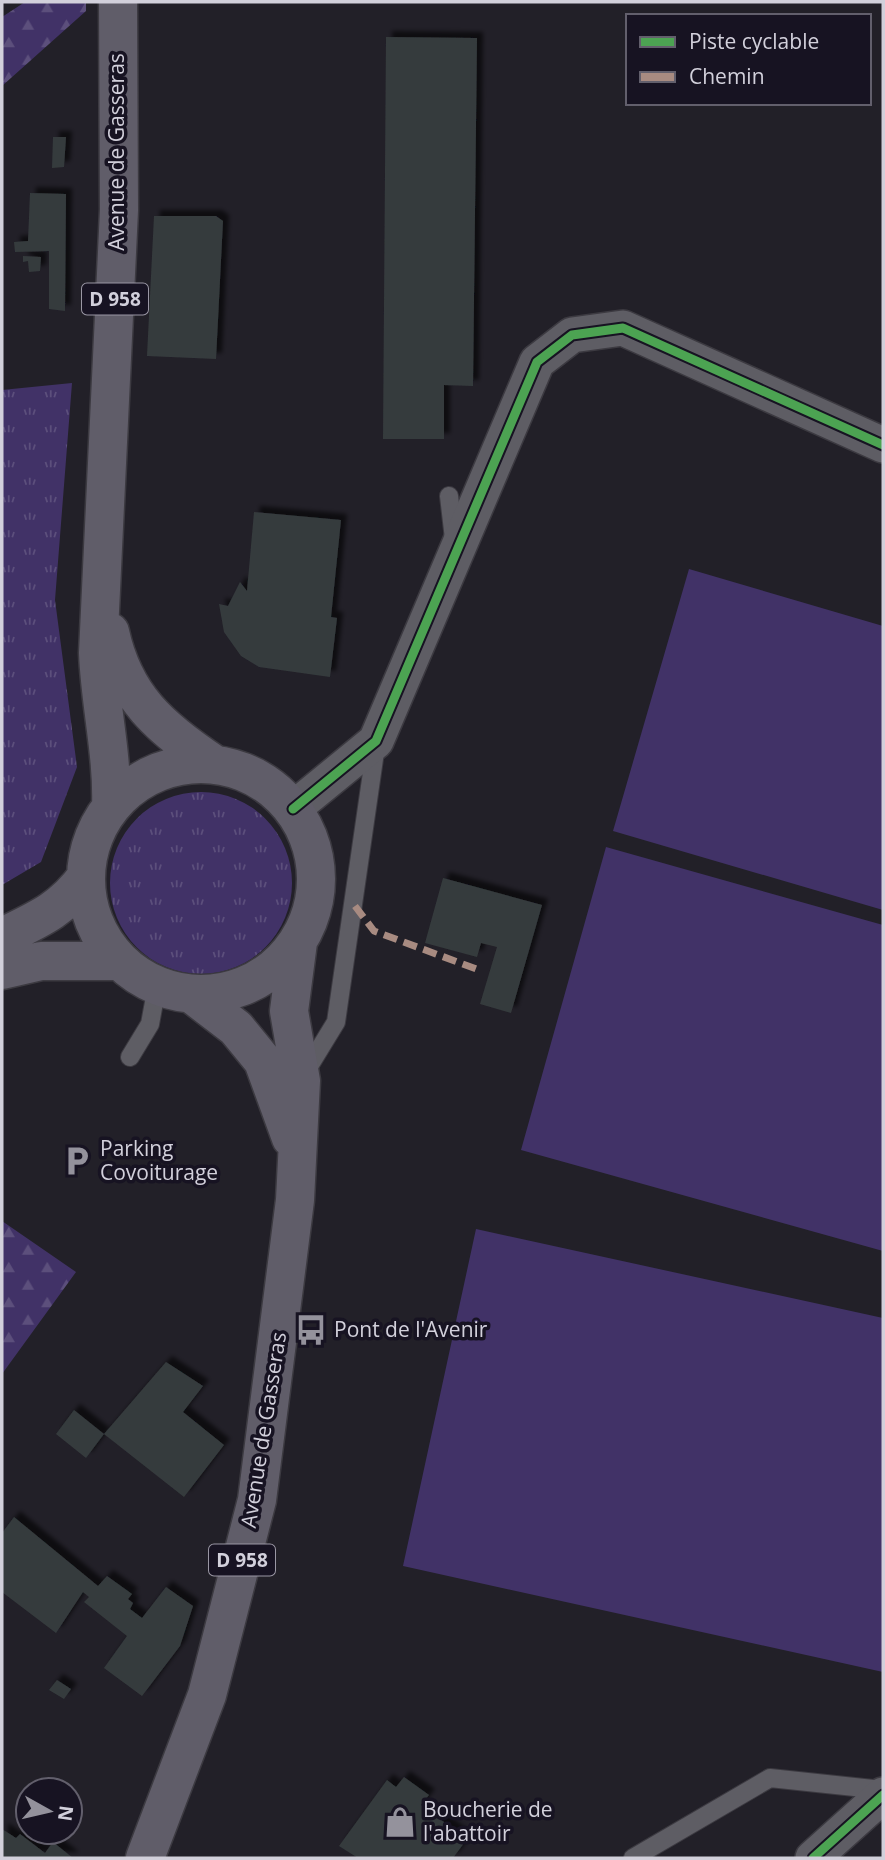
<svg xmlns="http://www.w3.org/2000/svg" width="885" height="1860" font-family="'Open Sans',sans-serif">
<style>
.grass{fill:url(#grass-tufts)}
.forest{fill:url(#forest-firs)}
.pitch{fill:#413267}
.building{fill:#353b3d;filter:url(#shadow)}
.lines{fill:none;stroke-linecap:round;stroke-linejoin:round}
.service-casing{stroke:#3c3a41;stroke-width:20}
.minor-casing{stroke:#3c3a41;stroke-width:38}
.primary-casing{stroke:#3c3a41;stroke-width:41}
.service{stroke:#5e5d64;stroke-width:18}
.minor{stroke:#5e5d64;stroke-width:35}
.primary{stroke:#605d69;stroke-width:38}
.quiet{stroke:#a88b81;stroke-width:7;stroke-dasharray:14 7;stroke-linecap:butt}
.cycleway-casing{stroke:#171322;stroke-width:13}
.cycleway{stroke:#4ca352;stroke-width:9}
.labels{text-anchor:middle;stroke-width:7;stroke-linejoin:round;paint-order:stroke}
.shield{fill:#171322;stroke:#9a97a4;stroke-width:2}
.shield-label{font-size:19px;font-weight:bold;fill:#d2d0db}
.street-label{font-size:21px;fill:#d2d0db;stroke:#171322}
.poi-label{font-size:21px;fill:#d2d0db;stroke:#171322;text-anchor:start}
</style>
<defs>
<pattern id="grass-tufts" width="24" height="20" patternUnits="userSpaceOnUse" patternTransform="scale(1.75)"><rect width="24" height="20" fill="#413267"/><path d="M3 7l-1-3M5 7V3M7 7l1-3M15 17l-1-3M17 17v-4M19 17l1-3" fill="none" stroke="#5c4f7c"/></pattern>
<pattern id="forest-firs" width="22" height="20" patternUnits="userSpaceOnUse" patternTransform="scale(1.75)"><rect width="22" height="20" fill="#413267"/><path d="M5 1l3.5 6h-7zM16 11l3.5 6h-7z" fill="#5c4f7c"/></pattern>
<filter id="shadow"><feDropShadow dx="6" dy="-6" stdDeviation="2" flood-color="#0009"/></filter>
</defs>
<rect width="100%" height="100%" fill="#222028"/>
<path class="grass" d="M72,383L55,600L77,767L41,862L2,885V390Z
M110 883a91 91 0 1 1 182 0a91 91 0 1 1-182 0Z"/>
<path class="forest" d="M25,2H86V11L2,86V17Z
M2,1221L76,1272L2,1374Z"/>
<path class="pitch" d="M689,569L883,626V910L613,831Z
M606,847L883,925V1251L521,1150Z
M476,1229L883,1318V1672L403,1566Z"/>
<path class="building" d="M386,37L477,38L473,386L444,385V439H383Z
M53,137H66L64,167L52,168Z
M30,193L66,194L65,311L49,309V251L15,252L14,242L28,241Z
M154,216H216L223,221L216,359L147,356Z
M23,256L41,257L40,271L29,272L28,261L23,262Z
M254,512L341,520L331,617L337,618L330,677L259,667L241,656L224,632L219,604L228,606L240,582L247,591Z
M443,878L542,905L511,1013L480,1004L497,947L481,943L477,957L425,943Z
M166,1362L203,1386L183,1412L224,1445L184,1497L104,1434Z
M74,1410L104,1434L86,1458L56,1434Z
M14,1517L98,1586L107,1576L132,1594L128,1599L133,1603L130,1609L142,1618L166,1587L193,1606L180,1646L142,1696L104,1668L127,1636L84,1602L89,1597L83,1592L56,1633L2,1592V1533Z
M57,1680L71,1689L64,1699L49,1690Z
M404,1777L429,1795L421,1805L467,1839L453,1858H358L339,1846L387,1780L396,1787Z
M2,1829L16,1838L20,1834L45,1853L53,1842L73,1858H2Z"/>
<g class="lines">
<defs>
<path id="service" d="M449,496L454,539
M130,1057L150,1024L157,986
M303,1076L336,1022L376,745
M633,1858L770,1778L883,1790"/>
<path id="minor" d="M293,809L376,741L537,362L572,335L623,328L883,445
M813,1858L883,1795"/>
<path id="primary" d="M110,632C124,697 160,728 214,764
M86 879a115 115 0 1 1 230 0a115 115 0 1 1-230 0Z
M111,807C113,755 100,705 98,653L119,210L118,2
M2,937C37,920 62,910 86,877
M2,970L41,961H120
M193,995L236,1028L263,1061L291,1138
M145,1858L207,1695L257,1500L295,1200L301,1081L289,1011L298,942"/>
</defs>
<use href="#service" class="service-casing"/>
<use href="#minor" class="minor-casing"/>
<use href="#primary" class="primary-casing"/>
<use href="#service" class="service"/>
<use href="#minor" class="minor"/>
<use href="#primary" class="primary"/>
<path class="quiet" d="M355,906L374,931L479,970"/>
<defs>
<path id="cycleway" d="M293,809L376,741L537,362L572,335L623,328L883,445
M813,1858L883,1795"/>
</defs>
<use href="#cycleway" class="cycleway-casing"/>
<use href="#cycleway" class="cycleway"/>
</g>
<defs>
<symbol id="parking-bare" viewBox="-9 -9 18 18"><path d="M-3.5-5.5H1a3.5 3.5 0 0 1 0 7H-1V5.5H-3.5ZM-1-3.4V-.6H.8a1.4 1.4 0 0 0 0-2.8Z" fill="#94929c" stroke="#171322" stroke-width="2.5" paint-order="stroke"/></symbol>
<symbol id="bus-bare" viewBox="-9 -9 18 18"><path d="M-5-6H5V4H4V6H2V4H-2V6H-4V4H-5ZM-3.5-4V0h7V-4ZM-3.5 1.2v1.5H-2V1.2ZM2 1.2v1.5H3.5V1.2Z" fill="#94929c" stroke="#171322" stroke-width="2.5" paint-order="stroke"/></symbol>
<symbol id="shop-bare" viewBox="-9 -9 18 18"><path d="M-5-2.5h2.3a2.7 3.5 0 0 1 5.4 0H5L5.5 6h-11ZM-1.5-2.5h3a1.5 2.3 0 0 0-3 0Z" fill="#94929c" stroke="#171322" stroke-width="2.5" paint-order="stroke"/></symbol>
</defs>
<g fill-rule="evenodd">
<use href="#parking-bare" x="55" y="1139" width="44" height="44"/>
<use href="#bus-bare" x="289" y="1308" width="44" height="44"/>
<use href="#shop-bare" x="378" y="1800" width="44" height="44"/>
</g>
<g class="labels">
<g class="shield">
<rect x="82" y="283.5" width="66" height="31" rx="5"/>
<rect x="209" y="1544.5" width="66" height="31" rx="5"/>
</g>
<g class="shield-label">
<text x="115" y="306">D 958</text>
<text x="242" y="1567">D 958</text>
</g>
<g class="street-label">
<text transform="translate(117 152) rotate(-90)" y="7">Avenue de Gasseras</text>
<text transform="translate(264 1430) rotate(-81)" y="7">Avenue de Gasseras</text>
</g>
<g class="poi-label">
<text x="100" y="1156">Parking<tspan x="100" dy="24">Covoiturage</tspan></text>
<text x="334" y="1337">Pont de l'Avenir</text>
<text x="423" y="1817">Boucherie de<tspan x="423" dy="24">l'abattoir</tspan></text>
</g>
</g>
<rect width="885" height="1860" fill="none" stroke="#d2d0db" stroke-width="7"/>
<rect x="626" y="14" width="245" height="91" fill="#171322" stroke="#625f6c" stroke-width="2"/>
<rect x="640" y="37" width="35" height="10" fill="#4ca352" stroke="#625f6c" stroke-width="2"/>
<text x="689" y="49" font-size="21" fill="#d2d0db">Piste cyclable</text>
<rect x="640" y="72" width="35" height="10" fill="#a88b81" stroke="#625f6c" stroke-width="2"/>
<text x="689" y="84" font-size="21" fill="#d2d0db">Chemin</text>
<g transform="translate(49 1811) rotate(98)"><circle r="33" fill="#171322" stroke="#625f6c" stroke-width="2"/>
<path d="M0-5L12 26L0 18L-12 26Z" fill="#94929c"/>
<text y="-10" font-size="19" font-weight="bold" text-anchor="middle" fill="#d2d0db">N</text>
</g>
</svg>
